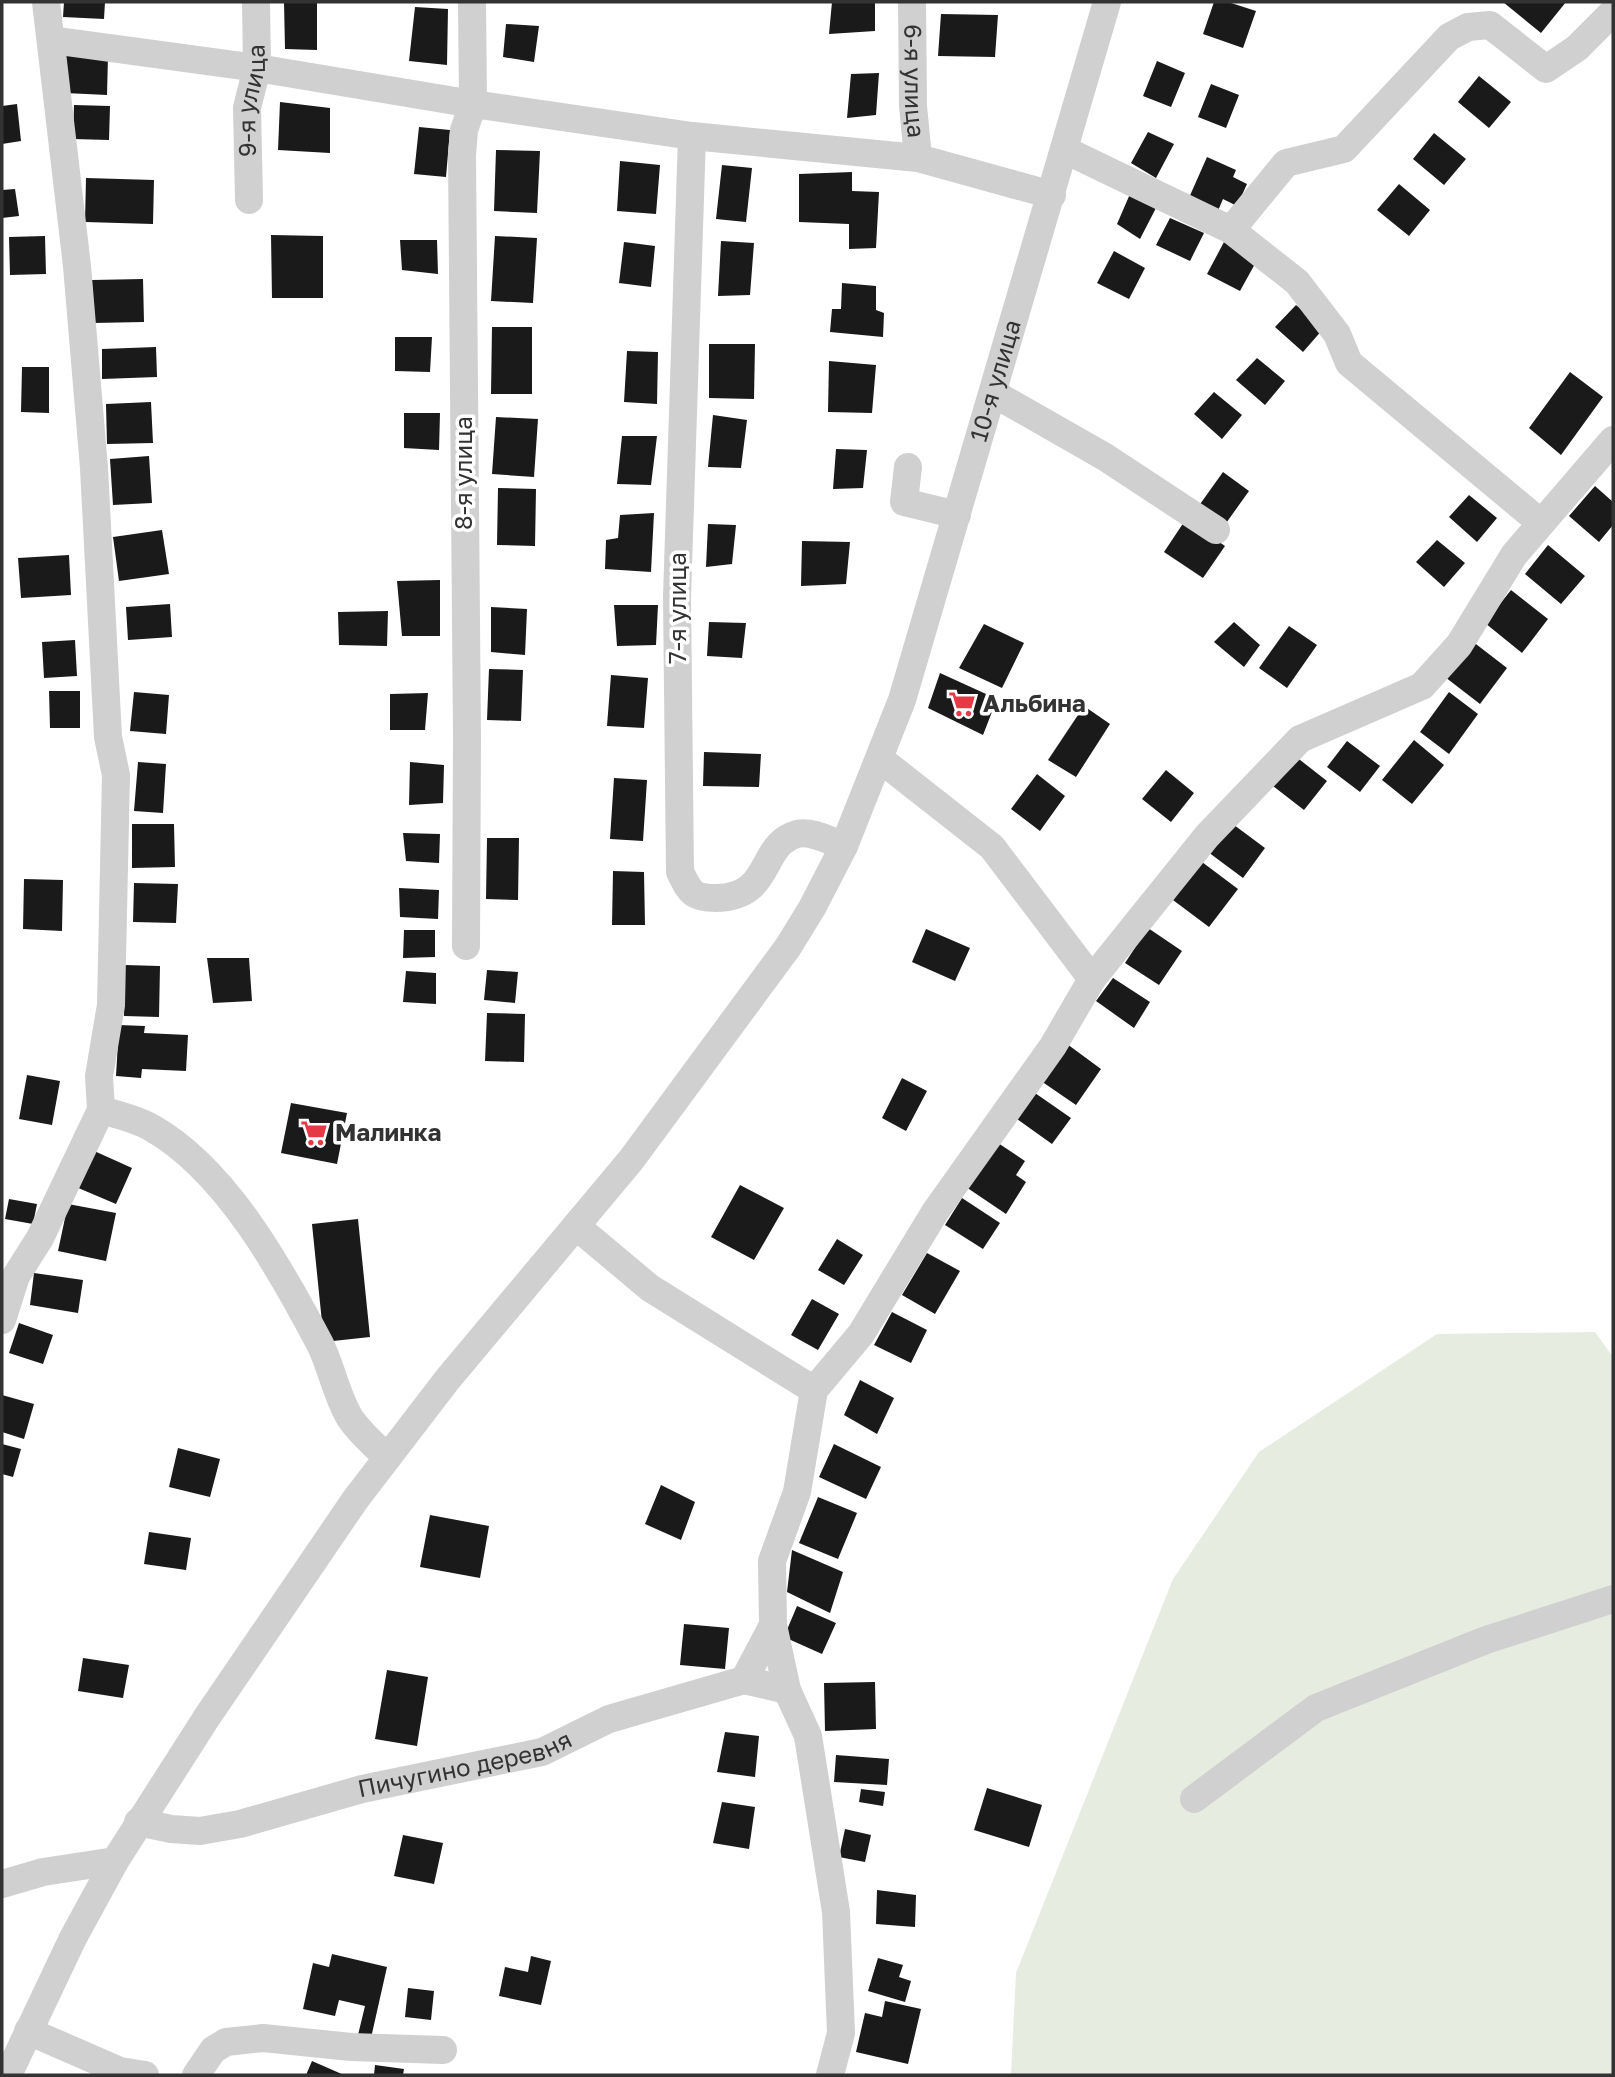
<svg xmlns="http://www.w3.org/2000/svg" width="1615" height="2077" font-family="'Golos Text',sans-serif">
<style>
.green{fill:#e6ecdf}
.building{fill:#1a1a1a}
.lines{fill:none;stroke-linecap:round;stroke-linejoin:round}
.minor{stroke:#d0d0d0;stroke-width:28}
.labels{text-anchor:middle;stroke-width:7;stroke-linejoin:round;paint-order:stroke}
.street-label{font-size:24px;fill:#333;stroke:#fff}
.poi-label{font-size:24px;font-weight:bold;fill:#333;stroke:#fff;text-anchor:start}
</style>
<rect width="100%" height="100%" fill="#fff"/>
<path class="green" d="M1595,1332L1613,1357V2075H1011L1016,1973L1173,1579L1259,1452L1437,1334Z"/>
<path class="building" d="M64,2H105L104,19L63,17Z
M284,2H317V50L285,49Z
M832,2H875V31L829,34Z
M1214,2H1228L1256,11L1243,48L1203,34Z
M1503,2H1566L1541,33Z
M415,7L448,9L447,65L409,61Z
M941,14L998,15L995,57L938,56Z
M506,24L539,26L534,62L503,57Z
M66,54L108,56L107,95L65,93Z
M1157,61L1185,73L1171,107L1143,96Z
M879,73L876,115L847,118L851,74Z
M1479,76L1511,102L1489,128L1458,102Z
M1211,84L1239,95L1226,128L1198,117Z
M280,102L330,108V153L278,150Z
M17,104L21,141L2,144V106Z
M74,105L110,106L109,140L73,139Z
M419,127L450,130L446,177L414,174Z
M1148,132L1174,144L1156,178L1131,163Z
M1434,133L1466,159L1444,185L1413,159Z
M496,150L540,151L537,213L494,211Z
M1207,157L1236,170L1233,177L1247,184L1237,206L1223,199L1217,213L1188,200Z
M620,161L660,165L656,214L617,211Z
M722,165L752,168L746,222L716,219Z
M852,172V191L879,192L876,248L849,249V224L799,222V174Z
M86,178L154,180L153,224L85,222Z
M1399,184L1430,210L1409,236L1377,210Z
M15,189L19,216L2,218V190Z
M1130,194L1156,208L1140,239L1117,224Z
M1170,218L1204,233L1190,261L1156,245Z
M271,235L323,236V298H272Z
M45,236L46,274L10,275L9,237Z
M495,236L537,238L533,303L491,301Z
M400,240H437L438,274L402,270Z
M721,241L754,243L750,295L718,296Z
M624,242L655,246L651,287L619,283Z
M1224,242L1256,262L1240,291L1207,274Z
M1114,251L1145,268L1129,299L1097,283Z
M143,279L144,322L93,323L92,280Z
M842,283L876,286V310L884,313L883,337L830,332L832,309H841Z
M1296,305L1324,328L1303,352L1275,327Z
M492,327H532V394H491Z
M395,337H432L430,372L395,371Z
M709,344H755L754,399L709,398Z
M156,347L157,377L102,379V349Z
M627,351L658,352L657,404L624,402Z
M1257,358L1285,381L1265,405L1236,380Z
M829,361L876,365L872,413L828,412Z
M22,367H49V413L21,412Z
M1570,372L1603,397L1561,455L1529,428Z
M1214,392L1242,415L1222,439L1194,414Z
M151,402L153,443L107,444L106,404Z
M404,413H440L439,450L404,448Z
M713,415L747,420L741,468L708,467Z
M496,417L538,419L534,477L492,474Z
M622,436H657L651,485L617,484Z
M836,449L867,450L863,488L833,489Z
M149,456L152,503L113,505L110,459Z
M1223,472L1249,491L1224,526L1198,507Z
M1595,486L1613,502V525L1599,542L1569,516Z
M498,488L536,489L535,546L497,545Z
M1469,495L1497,518L1477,542L1449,517Z
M654,513L651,572L605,569L606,540L618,538L620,515Z
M1186,519L1225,546L1203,578L1164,552Z
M708,524L736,525L732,564L706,567Z
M162,530L169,574L119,581L113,537Z
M1437,540L1465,563L1444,587L1416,562Z
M802,541L850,542L846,584L801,586Z
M1548,545L1585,576L1561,604L1525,574Z
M69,555L71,595L21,598L18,558Z
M440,580V636H402L397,581Z
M1511,590L1548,619L1522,653L1485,623Z
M170,604L172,637L128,640L126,607Z
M614,605H658L656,645L617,646Z
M491,607L527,609L525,655L491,652Z
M388,611L387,646L339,645L338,612Z
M709,622L746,623L742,658L707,656Z
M1234,622L1260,645L1244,667L1214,642Z
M984,624L1024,643L1002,688L959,668Z
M1289,626L1317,645L1287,688L1259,668Z
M75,640L77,676L44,678L42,642Z
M1472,641L1507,668L1480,704L1445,677Z
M489,669L523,670L521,721L487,720Z
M940,673L997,699L983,735L928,708Z
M611,675L648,678L644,728L607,726Z
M49,691H80V728H50Z
M134,692L169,695L166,734L130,731Z
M1449,692L1478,714L1449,754L1420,732Z
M428,693L425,730H390V694Z
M1084,706L1110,724L1076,777L1048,760Z
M1414,740L1444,765L1412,804L1382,780Z
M1347,741L1380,766L1360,792L1327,767Z
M704,752L761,754L759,787L703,786Z
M1295,756L1327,781L1304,810L1273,786Z
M138,762L166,764L163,813L134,811Z
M410,762L444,765L443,803L409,805Z
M1166,770L1194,793L1171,822L1142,799Z
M1037,774L1065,796L1040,831L1011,809Z
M614,778L647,780L643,841L610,839Z
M1230,822L1265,848L1243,878L1208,852Z
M132,824H174L175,867L132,868Z
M403,833L440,834L439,863L406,861Z
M487,838H519L518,900L486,899Z
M1202,862L1238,889L1209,927L1173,900Z
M613,871L644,872L645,925H612Z
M24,879L63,880L62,931L23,929Z
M134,883L178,884L176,923L133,922Z
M399,888L439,890L438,919L400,917Z
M1148,928L1182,951L1159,985L1125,963Z
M926,929L970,948L955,981L912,962Z
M404,930H435V957L403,958Z
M207,958H249L252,1001L213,1003Z
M125,965L160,966L159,1017L124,1016Z
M487,970L518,972L515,1003L484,1000Z
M406,971L436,973V1004L403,1002Z
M1113,978L1150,1002L1134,1028L1096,1001Z
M487,1013L525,1014L524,1062L485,1061Z
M119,1025L145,1026L144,1033L188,1035L186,1071L142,1069L141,1078L116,1076Z
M1067,1044L1101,1069L1076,1105L1041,1081Z
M27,1075L60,1081L52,1125L19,1119Z
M902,1078L927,1091L906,1131L882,1118Z
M1035,1093L1071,1118L1052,1144L1017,1119Z
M291,1103L347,1113L337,1164L281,1153Z
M995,1141L1025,1161L1016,1175L1026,1182L1006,1214L966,1187Z
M92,1150L132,1168L116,1204L76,1187Z
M740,1185L784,1208L754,1260L711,1237Z
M962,1198L1000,1223L983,1249L945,1225Z
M9,1199L37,1204L33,1224L5,1219Z
M68,1204L116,1213L106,1261L58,1251Z
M358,1219L370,1337L324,1342L312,1224Z
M837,1239L863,1255L844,1285L818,1270Z
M927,1253L960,1271L935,1314L902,1295Z
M34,1273L83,1280L78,1313L30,1305Z
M812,1299L839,1314L818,1350L791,1335Z
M892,1312L927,1330L911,1363L874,1345Z
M19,1323L53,1335L43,1364L9,1353Z
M860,1380L894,1398L877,1434L844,1415Z
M2,1395L34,1404L24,1439L2,1432Z
M2,1444L21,1449L13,1477L2,1474Z
M834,1444L881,1467L866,1499L819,1477Z
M178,1448L220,1459L210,1497L169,1487Z
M661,1485L695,1502L681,1540L645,1524Z
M818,1497L857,1513L838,1559L799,1543Z
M430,1515L489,1526L480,1578L420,1567Z
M149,1532L191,1538L186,1570L144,1564Z
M792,1550L843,1572L830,1613L787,1592Z
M797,1606L836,1623L822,1654L784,1637Z
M684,1624L729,1628L725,1669L680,1665Z
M83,1658L129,1665L123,1698L78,1691Z
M387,1670L428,1677L417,1746L375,1739Z
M875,1682L876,1729L825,1731L824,1683Z
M725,1732L759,1736L755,1777L717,1772Z
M836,1755L889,1759L887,1785L834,1782Z
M987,1788L1042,1805L1029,1847L974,1830Z
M861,1789L885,1792L883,1806L859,1802Z
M722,1802L755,1807L749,1849L713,1843Z
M845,1829L871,1835L865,1862L839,1857Z
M403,1835L443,1843L434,1884L394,1876Z
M877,1890L916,1895L915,1927L876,1924Z
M332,1954L387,1967L371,2038L358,2035L365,2006L339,2000L335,2016L303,2009L313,1963L329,1967Z
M531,1956L551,1961L541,2005L499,1996L505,1967L528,1972Z
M878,1958L903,1965L899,1977L911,1981L905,2002L868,1991Z
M408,1988L434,1991L431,2020L405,2017Z
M885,2001L921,2009L908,2064L856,2052L865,2013L882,2017Z
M312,2061L344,2075H306Z
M375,2065L404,2069L403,2075H374Z"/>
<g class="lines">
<g class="minor">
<path id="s1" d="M912,2L913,106L918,158"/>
<path d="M51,40L257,68L473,104L692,136L918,158L1052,195"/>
<path d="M692,136L677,597L680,872C690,892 692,898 716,898C774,897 758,845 797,834C811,830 830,841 844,846"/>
<path d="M1065,150L1231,230L1297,282L1337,334L1349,363L1541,523"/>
<path id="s2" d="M249,200L247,108L257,68L256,2"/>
<path d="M1231,230L1286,163L1344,149L1449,37L1468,27L1490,25L1546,69L1577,48L1613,12"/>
<path d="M993,393L1105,457L1216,530"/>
<path d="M908,467L904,502L957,515"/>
<path d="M466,946L467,737L462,155L464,130L473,104L472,2"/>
<path d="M1092,979L1207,836L1300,739L1422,686L1459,645L1514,555L1613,440"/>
<path d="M101,1110C118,1115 137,1119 152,1128C226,1170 281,1270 320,1344C332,1368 336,1395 350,1418C360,1433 374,1445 387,1457"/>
<path d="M576,1226L650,1288L814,1390"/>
<path d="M2,1320L16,1276L40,1238L101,1110L99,1076L111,1005L116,775L108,737L94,468L77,266L46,2"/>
<path d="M744,1680L773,1625"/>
<path d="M1194,1799L1316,1708L1486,1640L1613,1599"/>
<path id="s3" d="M138,1822L171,1829L200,1831L240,1824L362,1789L542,1752L609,1719L744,1680L787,1690"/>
<path d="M2,1884L43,1872L115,1861"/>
<path d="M28,2031L120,2071L145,2075"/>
<path id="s4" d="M8,2075L73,1938L115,1861L207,1717L355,1500L447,1380L631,1160L788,947L812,908L844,846L902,700L1107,2"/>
<path d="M196,2075L213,2050L226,2042L263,2038L351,2047L443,2050"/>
<path d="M830,2075L841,2033L836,1912L808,1736L787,1690L773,1625L772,1561L797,1492L814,1390L861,1334L935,1212L1053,1046L1092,979L992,847L880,759"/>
</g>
</g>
<defs>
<symbol id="supermarket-bare" viewBox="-9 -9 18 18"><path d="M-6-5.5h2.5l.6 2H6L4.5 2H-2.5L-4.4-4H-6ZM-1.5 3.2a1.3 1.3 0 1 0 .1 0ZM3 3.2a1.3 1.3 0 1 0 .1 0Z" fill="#e63946" stroke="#fff" stroke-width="2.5" paint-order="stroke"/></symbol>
</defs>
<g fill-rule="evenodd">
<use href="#supermarket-bare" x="943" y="685" width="38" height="38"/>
<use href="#supermarket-bare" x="295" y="1114" width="38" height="38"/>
</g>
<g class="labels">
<g class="street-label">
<text dy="8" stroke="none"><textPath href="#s1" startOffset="79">6-я улица</textPath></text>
<text dy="8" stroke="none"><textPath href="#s2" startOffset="100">9-я улица</textPath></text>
<text dy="8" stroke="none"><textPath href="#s4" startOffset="1981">10-я улица</textPath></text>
<text transform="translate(464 473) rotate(-90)" y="8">8-я улица</text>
<text transform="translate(678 608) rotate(-90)" y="8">7-я улица</text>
<text dy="8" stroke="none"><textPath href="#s3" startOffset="336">Пичугино деревня</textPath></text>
</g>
<g class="poi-label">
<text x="983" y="712">Альбина</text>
<text x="335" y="1141">Малинка</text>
</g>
</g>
<rect width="1615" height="2077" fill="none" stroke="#333333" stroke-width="7"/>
</svg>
